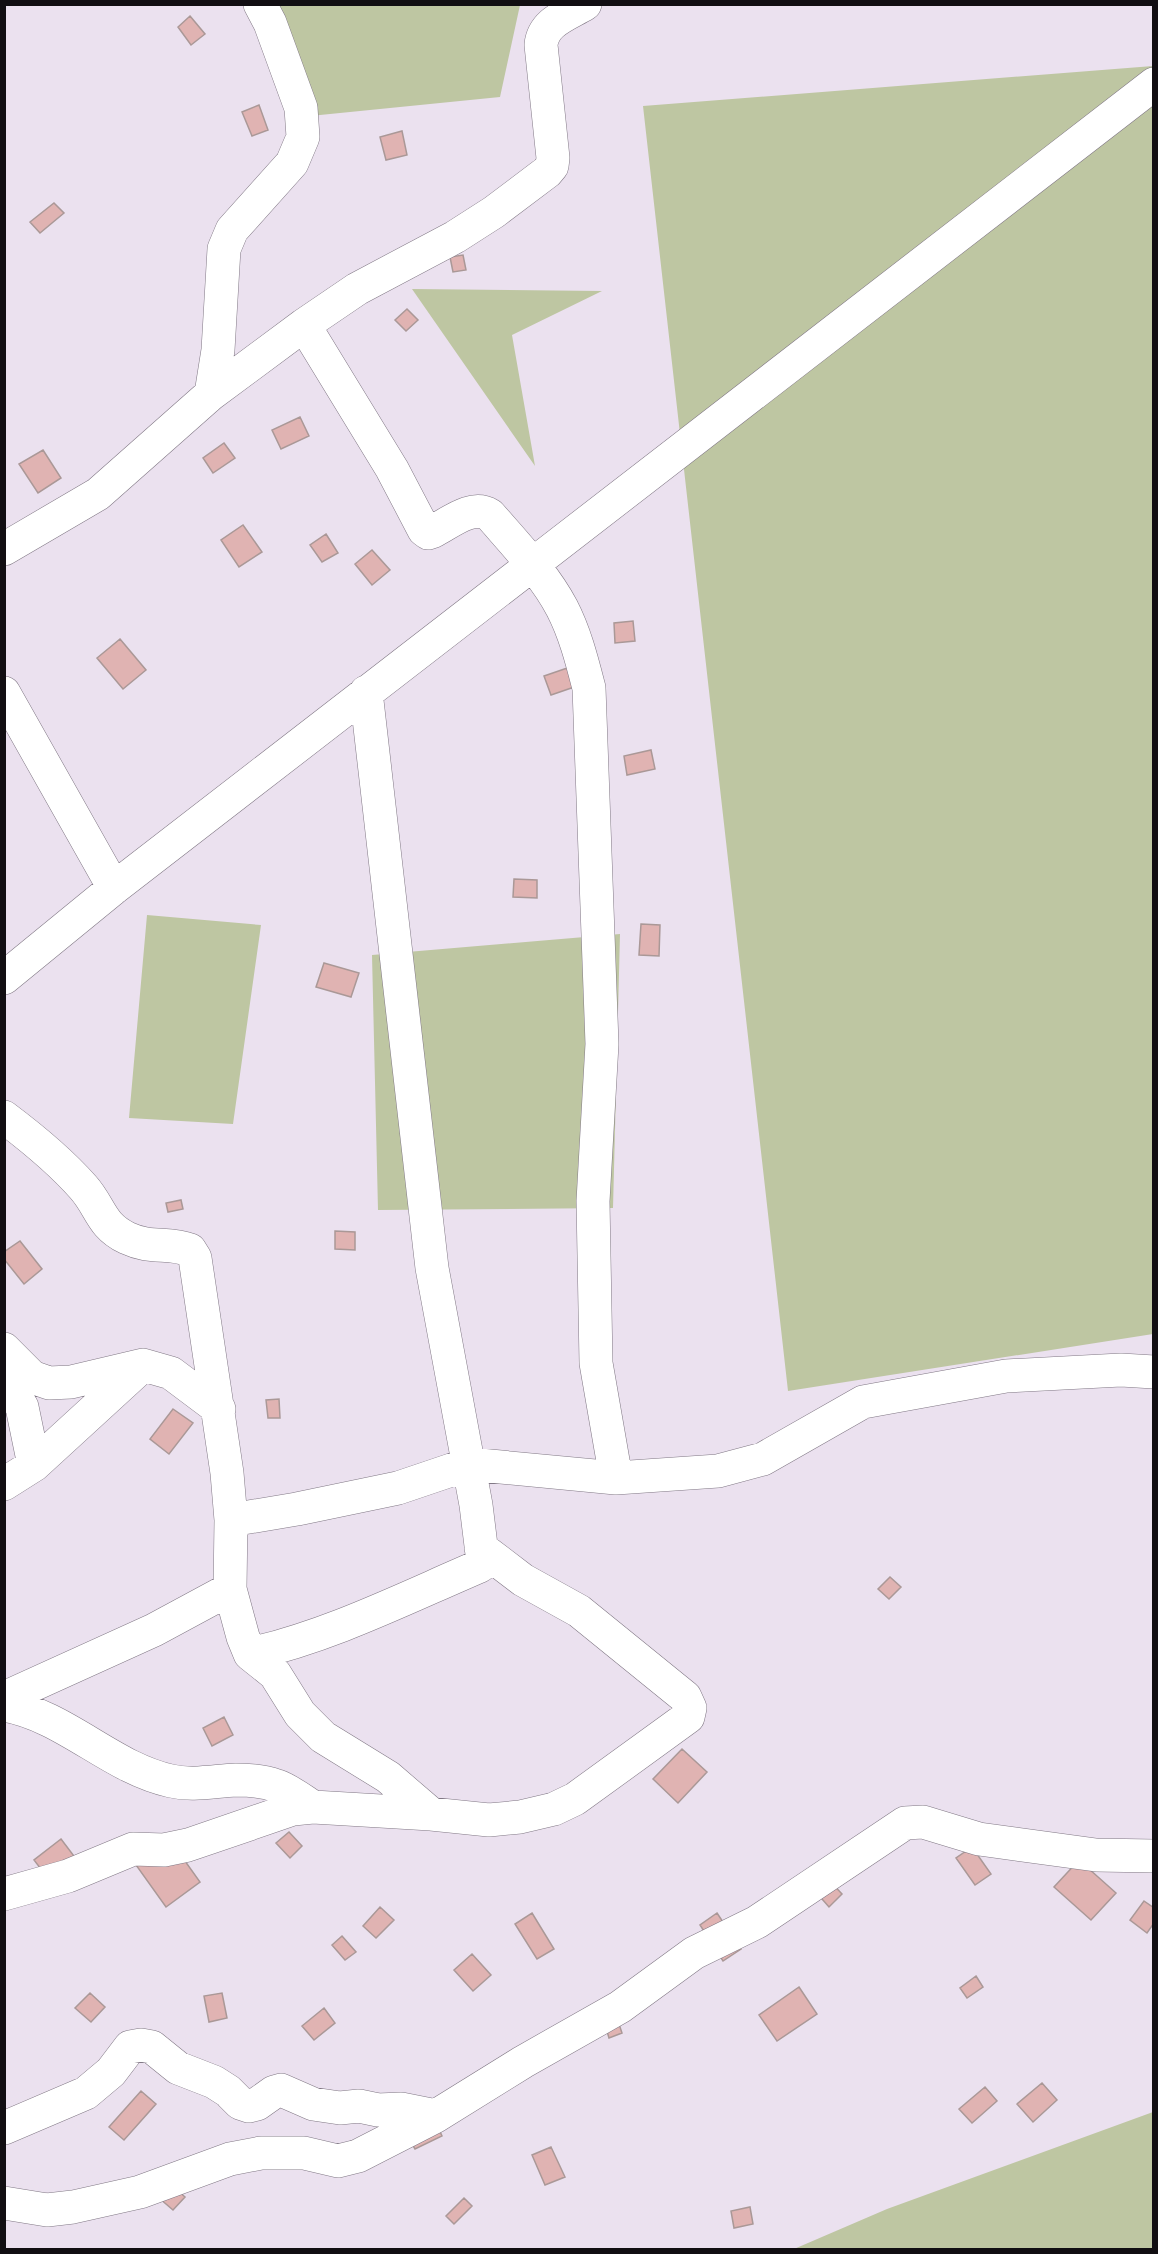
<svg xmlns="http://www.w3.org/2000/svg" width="1158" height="2254" font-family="'Source Sans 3',sans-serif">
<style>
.green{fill:#bec6a2}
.building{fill:#e0b3b2;stroke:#aa9897;stroke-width:1.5}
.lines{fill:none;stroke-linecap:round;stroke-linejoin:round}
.minor-casing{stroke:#817885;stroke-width:34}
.minor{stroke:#fff;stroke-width:33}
</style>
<rect width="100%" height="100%" fill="#ebe1ef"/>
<path class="green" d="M250,5H520L500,97L310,116Z
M1153,66V1334L788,1391L643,106Z
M412,289L602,291L512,335L535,466Z
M147,915L261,925L233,1124L129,1118Z
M620,934L613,1208L378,1210L372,955Z
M1153,2112V2249H794L887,2209Z"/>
<path class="building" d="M190,16L205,34L191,45L178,27Z
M259,105L268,130L252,136L242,112Z
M402,131L407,155L386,160L380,137Z
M54,203L64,213L40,233L30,222Z
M463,255L466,270L453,272L450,257Z
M407,309L418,320L406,331L395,320Z
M300,417L309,436L281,449L272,430Z
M224,443L235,458L213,473L203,458Z
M43,450L61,478L38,493L19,464Z
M243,525L262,552L239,567L221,540Z
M326,534L338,553L322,562L310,545Z
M372,550L390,570L372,585L355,564Z
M633,621L635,641L615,643L614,623Z
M120,639L146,670L123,689L97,658Z
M576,665L583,684L551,695L544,676Z
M651,750L655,769L627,775L624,756Z
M514,879L537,880V898L513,897Z
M641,924L660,925L659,956L639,955Z
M324,963L359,973L351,997L316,987Z
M181,1200L183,1209L168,1212L166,1203Z
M335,1231L355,1232V1250L335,1249Z
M20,1241L42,1269L24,1284L4,1259V1252Z
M279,1399L280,1418H268L266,1400Z
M173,1409L193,1423L169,1454L150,1439Z
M890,1577L901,1587L889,1599L878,1589Z
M224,1717L233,1735L212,1746L203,1728Z
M682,1749L707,1772L678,1803L653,1779Z
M289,1832L302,1846L290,1858L276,1843Z
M61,1839L80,1864L53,1885L34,1860Z
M170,1840L200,1882L166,1907L136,1865Z
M972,1847L991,1874L975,1885L956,1858Z
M1079,1860L1116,1893L1091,1920L1054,1887Z
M828,1879L842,1894L829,1907L815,1891Z
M1144,1901L1154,1908V1923L1147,1933L1130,1920Z
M380,1907L394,1920L376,1938L363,1926Z
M532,1913L554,1949L537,1959L515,1924Z
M717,1913L741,1949L723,1961L700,1925Z
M342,1936L356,1952L345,1960L332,1945Z
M472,1954L491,1975L473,1991L454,1970Z
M976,1976L983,1987L967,1998L960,1988Z
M799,1987L817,2014L777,2041L759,2015Z
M90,1993L105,2007L91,2022L75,2008Z
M222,1993L227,2018L209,2022L204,1996Z
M324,2008L335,2023L314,2040L302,2026Z
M617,2018L622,2033L609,2038L604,2021Z
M1042,2083L1057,2100L1033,2122L1017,2104Z
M985,2087L997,2101L972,2123L959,2109Z
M141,2091L156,2104L124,2140L109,2127Z
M436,2123L442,2136L415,2149L408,2137Z
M551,2147L565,2177L545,2185L532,2155Z
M164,2178L185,2197L173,2210L152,2192Z
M464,2198L472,2206L454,2224L446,2216Z
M750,2207L753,2224L734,2228L731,2211Z"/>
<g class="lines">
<defs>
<path id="minor" d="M304,325L392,469L424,530L428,533L434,531C451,522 472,504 490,515C515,544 544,574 562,608C575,633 582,661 589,688L602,1044L593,1201L596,1363L616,1478
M211,394L218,350L224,249L232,230L292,163L303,137L301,108L270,23L260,4
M4,549L98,494L211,394L304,325L357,289L455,237L494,212L547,172L552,166L553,158L541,45C543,22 567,15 585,4
M4,693L114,888
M4,978L114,888L1154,84
M4,1117C32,1138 60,1161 83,1187C101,1207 100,1225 127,1238C150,1249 169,1242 190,1250L195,1258L227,1473L231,1520L230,1589L243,1637L250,1654L275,1674L300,1714L323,1737L388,1777L431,1814
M4,1349L32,1377L49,1383L71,1382L143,1365L171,1373L219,1409
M4,1378L22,1407L34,1465
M4,1484L34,1465L142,1366
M231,1520L297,1509L398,1488L469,1464L616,1478L718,1471L763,1459L863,1402L1006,1376L1121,1370L1154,1372
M250,1654C330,1636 405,1598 480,1566L483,1562L476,1505L432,1268L366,692
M4,1698L154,1630L230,1589
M4,1705C66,1716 111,1768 171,1781C193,1786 214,1781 236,1780C248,1780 266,1782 277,1786C289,1790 302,1800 313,1807
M4,1894L68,1876L133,1849L164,1850L188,1845L293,1809L313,1807L431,1814L489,1820L520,1817L554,1809L575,1799L688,1717L690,1708L685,1697L579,1611L523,1580L481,1548
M4,2128L86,2093L111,2072L130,2047L141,2045L152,2047L178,2068L214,2082L228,2091L240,2103L249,2106L257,2104L274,2092L281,2090L313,2104L340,2108L359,2106L378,2110L401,2109L436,2116
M4,2203L47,2210L73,2207L140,2192L230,2159L261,2153H304L338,2161L358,2156L436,2116L523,2062L620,2007L694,1953L757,1922L905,1823L923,1822L979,1839L1096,1855L1154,1856"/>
</defs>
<use href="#minor" class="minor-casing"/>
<use href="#minor" class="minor"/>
</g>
<rect width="1158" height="2254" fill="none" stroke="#110e12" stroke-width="12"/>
</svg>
